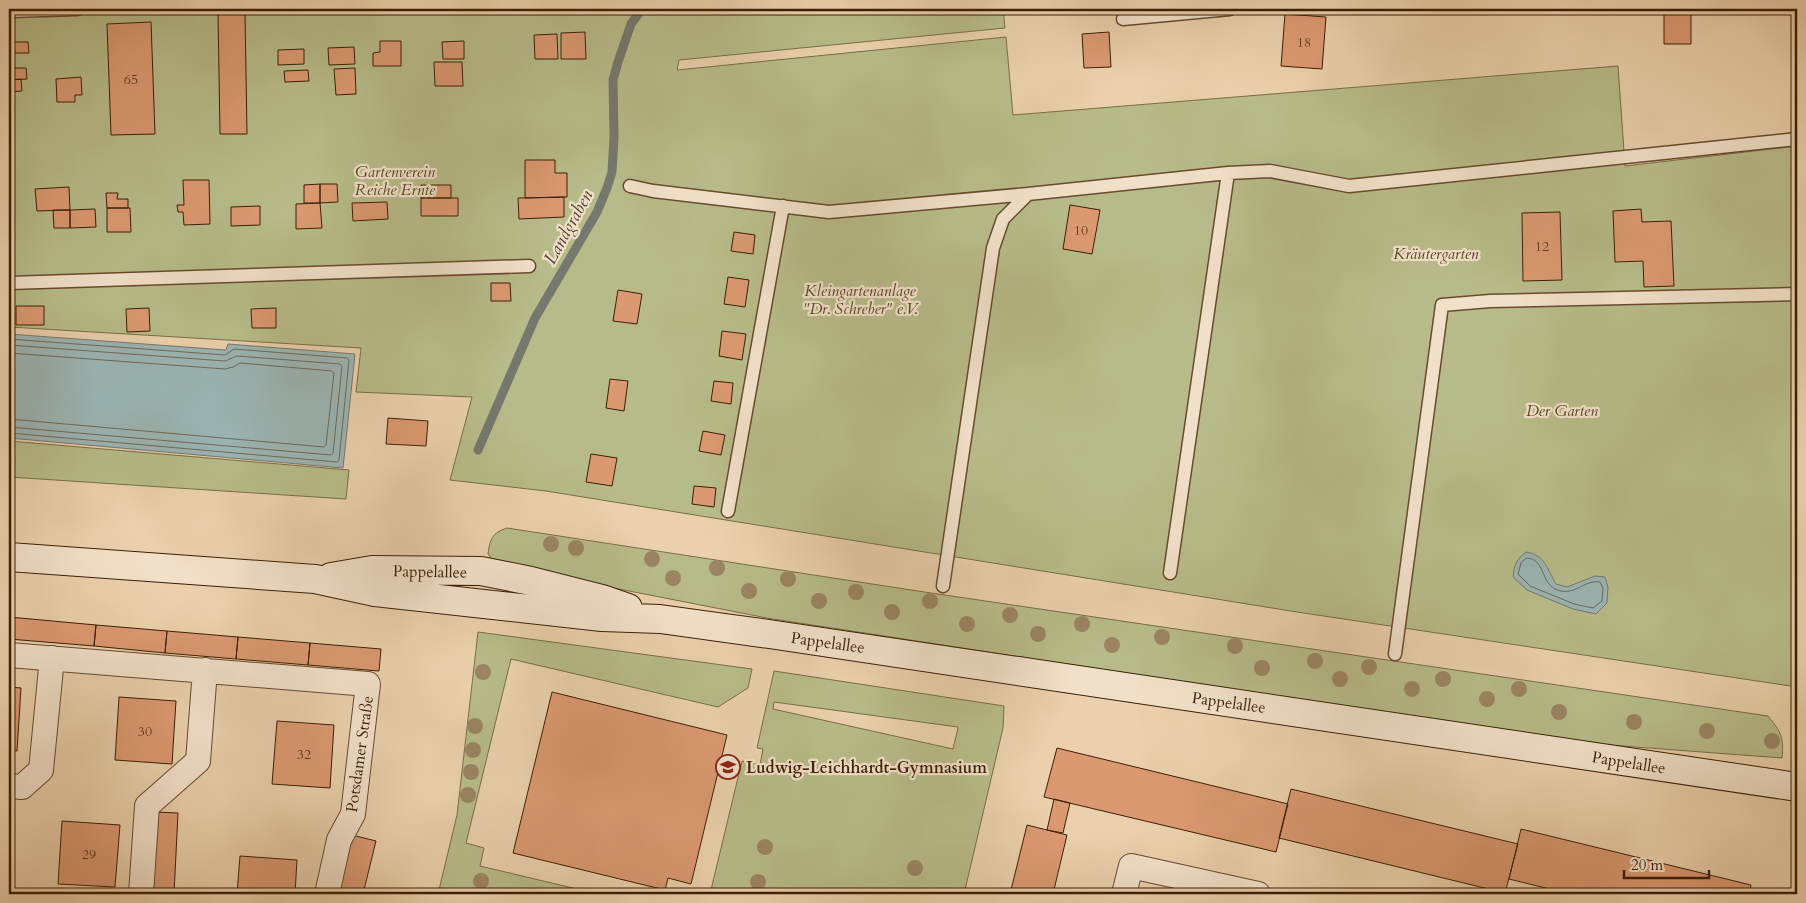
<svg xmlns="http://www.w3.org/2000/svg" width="1806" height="903" font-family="Cardo,serif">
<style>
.green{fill:#b7bb89;stroke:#7a6d46;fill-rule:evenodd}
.water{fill:#9bb4b3;stroke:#75786d}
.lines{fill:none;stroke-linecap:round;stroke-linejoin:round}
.shore{stroke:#6c6a5c;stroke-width:1}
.stream{stroke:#75786d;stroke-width:9}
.building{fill:#db9971;stroke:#3c1f04}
.lane-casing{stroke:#684b2e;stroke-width:15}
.street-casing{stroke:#684b2e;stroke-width:26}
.secondary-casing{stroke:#3c1f04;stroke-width:30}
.lane{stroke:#f1e0c9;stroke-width:12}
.street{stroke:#f1e0c9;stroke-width:24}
.secondary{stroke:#f1e0c9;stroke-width:28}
.tree{fill:#9b8462}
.labels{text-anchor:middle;stroke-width:4.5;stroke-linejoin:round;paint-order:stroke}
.number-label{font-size:14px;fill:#643e1f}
.park-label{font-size:16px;font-style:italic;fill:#5b4625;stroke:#f1e0c9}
.street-label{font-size:16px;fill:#3c1f04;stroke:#f1e0c9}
.poi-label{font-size:16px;font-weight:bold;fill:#3c1f04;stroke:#f1e0c9;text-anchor:start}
.water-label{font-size:18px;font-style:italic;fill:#544430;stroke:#f1e0c9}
</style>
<rect width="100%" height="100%" fill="#ead0ac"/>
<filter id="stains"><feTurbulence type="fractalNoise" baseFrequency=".004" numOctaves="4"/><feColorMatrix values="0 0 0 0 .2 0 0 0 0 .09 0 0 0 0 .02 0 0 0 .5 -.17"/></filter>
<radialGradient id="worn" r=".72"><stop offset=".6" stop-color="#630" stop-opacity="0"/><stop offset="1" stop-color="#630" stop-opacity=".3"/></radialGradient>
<path class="green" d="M9,9H1003L1005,28L679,60L677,70L1006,37L1013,115L1618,66L1625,166L1797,146V687L1297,612L546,491L450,480L472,397L356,392L361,348L9,327Z
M9,441L349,470L346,499L9,477Z
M507,528L931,593L1768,716C1781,732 1784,737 1782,758L1609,745L1352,708L767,618L578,581L493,561L488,554C490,539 492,533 507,528Z
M478,632L752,669L748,688L718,707L511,659L466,843L484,848L480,866L577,889L576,894H438L457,815Z
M774,671L1004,706L1003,728L964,894H710L742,761L760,765L763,749L757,748ZM774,702L958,727V728L953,749L773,709Z"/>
<path class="water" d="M9,334L226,350L228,344L355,354L343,468L9,438Z
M1526,552C1545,555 1547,569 1556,584L1567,587L1595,576L1605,577L1608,587L1607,603L1596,614L1573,609L1527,590L1513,577C1514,565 1516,560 1526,552Z"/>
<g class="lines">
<path class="shore" d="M9,339L225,355L234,349L347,358L349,360L339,460L337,462L9,433
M9,345L225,361L237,356L340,364L342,366L333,453L331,455L9,427
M9,353L225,369L233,367L240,363L332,371L334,373L326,445L324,447L9,419
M1527,558C1545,559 1541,582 1555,589C1574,598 1584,579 1600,582L1603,588L1602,601L1593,608L1574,604L1530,586L1518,574L1521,563Z"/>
<path class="stream" d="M478,450L535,318L597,212L607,188L612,172L614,137L613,80L618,62L631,24L642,9"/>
</g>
<path class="building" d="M1664,9H1691V44H1664Z
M218,14H245L247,134H220Z
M1285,14L1326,17L1322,69L1281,66Z
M151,22L155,134L111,135L107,24Z
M585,32L586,59H561V33Z
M1109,32L1111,67L1084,68L1082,34Z
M557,34L558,59H535L534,35Z
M380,41H401V66H373V53L380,52Z
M464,41V59H443L442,42Z
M14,42H28L29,53H15Z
M354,47L355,64L329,65L328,48Z
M304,49V64L278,65V50Z
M9,53H12L13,68H26L27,79L9,80Z
M434,62H462L463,86H435Z
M355,68L356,94L336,95L334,69Z
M308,70L309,81L285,82L284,71Z
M81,77L82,95H75V102H57L56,79Z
M21,79L22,91L9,92V80Z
M525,160H555V173H567V197L525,198Z
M183,180H209L210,224L184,225L183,212H178L177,205H184Z
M320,184V203H304V185Z
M320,184H337L338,202L320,203Z
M421,185H451V198H421Z
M69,187L70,210L37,211L35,189Z
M106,193H118L117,199H128V208H107Z
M564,197V217L519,219L518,198Z
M421,198H458V216H421Z
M387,202L388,219L353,221L352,203Z
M320,203L322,228L296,229V204Z
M1070,205L1100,210L1092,254L1063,249Z
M260,206V225L231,226V207Z
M107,208H130L131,232H107Z
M95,209L96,227L70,228V210Z
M1641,209L1642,222L1671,221L1674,286L1644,287L1643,261L1615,262L1613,211Z
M53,210H70V228H54Z
M1560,212L1562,280L1523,281L1522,213Z
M734,232L755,235L753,254L731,251Z
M728,277L749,280L745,307L724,304Z
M491,283H510L511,301H491Z
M618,290L642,294L637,324L613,321Z
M16,306H44V325H16Z
M149,308L150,331L127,332L126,309Z
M276,308V328H252L251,309Z
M722,331L746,334L742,360L719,356Z
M610,379L628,381L624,411L606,408Z
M714,381L733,383L731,404L711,401Z
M388,418L428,421L426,446L386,444Z
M703,431L725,435L721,455L699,451Z
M591,454L617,458L612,486L586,482Z
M694,486L716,488L714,507L692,504Z
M9,617L96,625L94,646L9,639Z
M96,625L167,631L165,653L94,646Z
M167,631L238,637L236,659L165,653Z
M238,637L310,643L308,665L236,659Z
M310,643L381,649L379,671L308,665Z
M9,687L21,688L17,751L9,750Z
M552,692L727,735L691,884L668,878L665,890L513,853Z
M119,697L176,701L172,764L115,760Z
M277,721L334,725L330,788L272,784Z
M1057,748L1288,804L1276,852L1044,797Z
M1291,789L1518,844L1505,893L1279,838Z
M1054,799L1070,803L1063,833L1047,830Z
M155,812L178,813L174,894H151Z
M62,821L120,825L115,887L58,884Z
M1027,825L1067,835L1053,894H1010Z
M1521,829L1751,885L1749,894H1570L1509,879Z
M352,835L376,841L363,894H337Z
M240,856L297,860L295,894H237Z"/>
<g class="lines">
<defs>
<path id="lane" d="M9,11L77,9
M1123,19L1230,9
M630,186L653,191L829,212L1028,194
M9,283L529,266
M728,511L783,206
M1170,573L1228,173
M943,586L993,248L1003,219L1028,194L1228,173L1270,171L1349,186L1797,139
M1395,654L1442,305L1490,301L1797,294"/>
<path id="street" d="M9,655L368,684L353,814L339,840L327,894
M9,786L22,787L41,770L52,658
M141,894L147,806L198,761L205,670
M1124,894L1131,866L1258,894"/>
<path id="secondary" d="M9,557L315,579L375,592L602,617L660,619L769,634L1797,787
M331,577L372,570L481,571L531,581L602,599L628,608"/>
</defs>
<use href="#lane" class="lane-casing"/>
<use href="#street" class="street-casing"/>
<use href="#secondary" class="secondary-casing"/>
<use href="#lane" class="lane"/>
<use href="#street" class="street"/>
<use href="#secondary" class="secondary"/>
</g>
<g class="tree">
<circle cx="551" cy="544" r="8"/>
<circle cx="576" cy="548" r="8"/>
<circle cx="652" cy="559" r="8"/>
<circle cx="717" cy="568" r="8"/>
<circle cx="673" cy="578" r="8"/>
<circle cx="788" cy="579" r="8"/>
<circle cx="749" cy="591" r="8"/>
<circle cx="856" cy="592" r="8"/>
<circle cx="819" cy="601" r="8"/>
<circle cx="930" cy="601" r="8"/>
<circle cx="892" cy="612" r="8"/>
<circle cx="1010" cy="615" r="8"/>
<circle cx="967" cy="624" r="8"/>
<circle cx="1082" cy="624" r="8"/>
<circle cx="1038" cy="634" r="8"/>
<circle cx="1162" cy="637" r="8"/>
<circle cx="1112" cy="645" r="8"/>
<circle cx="1235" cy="646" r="8"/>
<circle cx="1315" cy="661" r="8"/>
<circle cx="1369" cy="667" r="8"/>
<circle cx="1262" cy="668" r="8"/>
<circle cx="483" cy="672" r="8"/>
<circle cx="1340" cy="679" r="8"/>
<circle cx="1443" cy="679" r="8"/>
<circle cx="1412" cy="689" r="8"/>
<circle cx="1519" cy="689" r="8"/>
<circle cx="1487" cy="699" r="8"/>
<circle cx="1559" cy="712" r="8"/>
<circle cx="1634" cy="722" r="8"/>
<circle cx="475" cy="726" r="8"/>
<circle cx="1707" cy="731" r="8"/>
<circle cx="1772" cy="741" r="8"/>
<circle cx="473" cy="750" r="8"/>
<circle cx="471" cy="772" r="8"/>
<circle cx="468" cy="795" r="8"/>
<circle cx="765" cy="847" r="8"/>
<circle cx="915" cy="868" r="8"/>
<circle cx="481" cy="881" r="8"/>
<circle cx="758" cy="882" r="8"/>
</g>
<defs>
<symbol id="school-ring" viewBox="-11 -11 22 22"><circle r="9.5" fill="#f1e0c9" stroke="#8f2418" stroke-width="1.5"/><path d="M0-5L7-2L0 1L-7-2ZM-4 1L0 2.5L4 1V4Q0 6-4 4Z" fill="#8f2418"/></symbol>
</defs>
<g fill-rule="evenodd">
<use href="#school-ring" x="714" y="753" width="28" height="28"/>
</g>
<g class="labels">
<g class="number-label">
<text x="1304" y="47">18</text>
<text x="131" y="84">65</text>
<text x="1081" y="235">10</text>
<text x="1542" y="251">12</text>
<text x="145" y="736">30</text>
<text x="304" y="759">32</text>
<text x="89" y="859">29</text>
</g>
<g class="park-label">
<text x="395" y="177">Gartenverein<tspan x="395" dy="18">Reiche Ernte</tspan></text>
<text x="1436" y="259">Kräutergarten</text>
<text x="860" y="296">Kleingartenanlage<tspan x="860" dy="18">"Dr. Schreber" e.V.</tspan></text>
<text x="1562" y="416">Der Garten</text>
</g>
<g class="street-label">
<text transform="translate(430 571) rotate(1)" y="6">Pappelallee</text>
<text transform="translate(828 642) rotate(8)" y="6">Pappelallee</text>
<text transform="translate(1229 702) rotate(8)" y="6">Pappelallee</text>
<text transform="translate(359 754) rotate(-82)" y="6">Potsdamer Straße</text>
<text transform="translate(1629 762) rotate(9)" y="6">Pappelallee</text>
</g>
<g class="poi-label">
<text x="746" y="773">Ludwig-Leichhardt-Gymnasium</text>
</g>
<g class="water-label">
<text transform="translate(568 227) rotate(-61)" y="6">Landgraben</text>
</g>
</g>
<rect width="1806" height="903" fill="none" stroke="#ead0ac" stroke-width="30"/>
<rect x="10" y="10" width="1786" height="883" fill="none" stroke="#3c1f04" stroke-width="2.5"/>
<rect x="15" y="15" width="1776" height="873" fill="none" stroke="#3c1f04"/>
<path d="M1624 870v8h85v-8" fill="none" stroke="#3c1f04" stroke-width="2.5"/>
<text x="1631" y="870" font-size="15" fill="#3c1f04" stroke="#f1e0c9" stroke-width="4" paint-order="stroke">20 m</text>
<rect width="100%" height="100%" filter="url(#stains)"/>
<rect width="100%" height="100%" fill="url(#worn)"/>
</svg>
